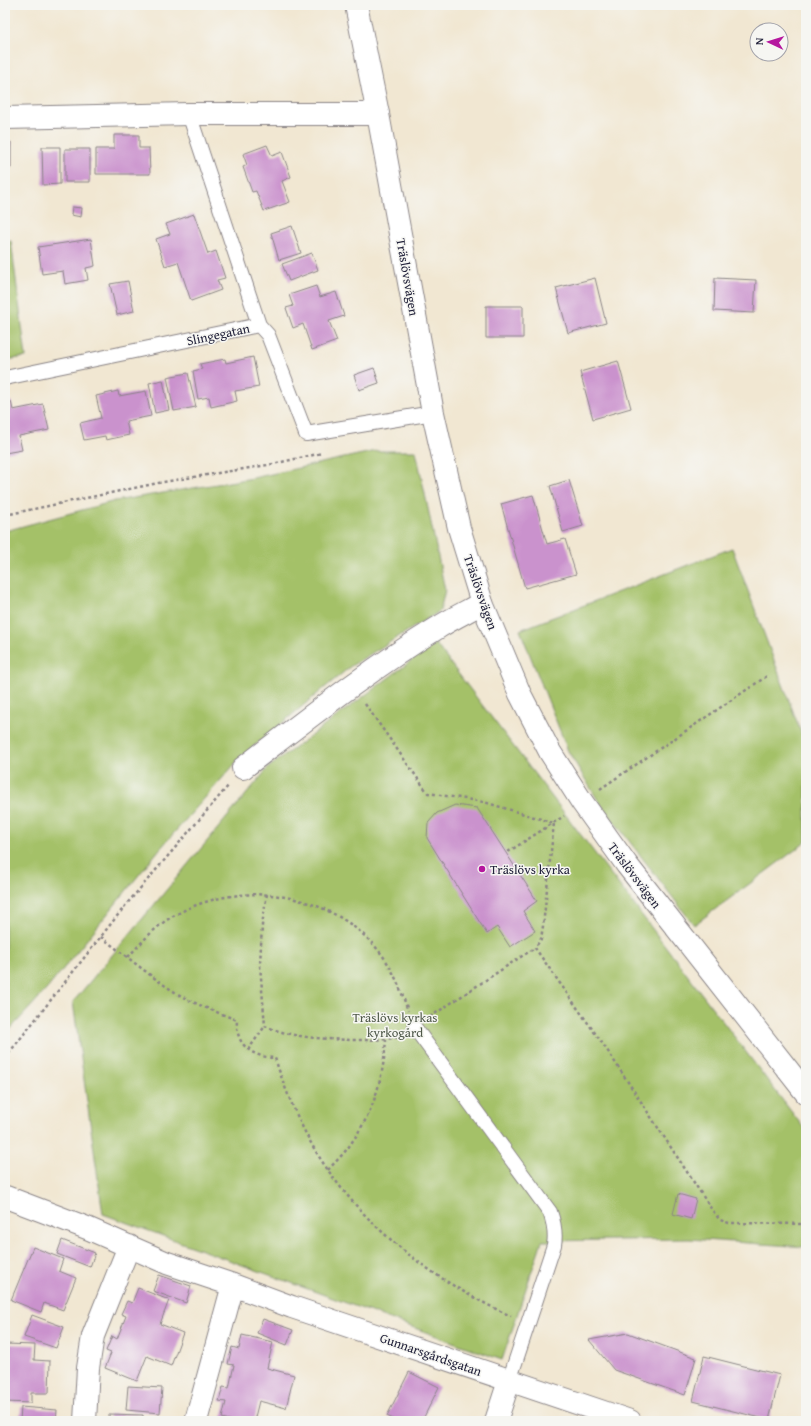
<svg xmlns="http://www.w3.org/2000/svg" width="811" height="1426" font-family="'Gentium Book Plus',serif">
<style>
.green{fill:#a4c168;stroke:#637252}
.building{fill:#ca92cd}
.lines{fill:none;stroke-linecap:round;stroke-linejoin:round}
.service-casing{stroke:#8a8486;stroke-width:16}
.minor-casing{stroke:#8a8486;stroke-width:24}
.tertiary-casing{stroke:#8a8486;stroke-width:24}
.path{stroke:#8a8486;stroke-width:2.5;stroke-dasharray:3 3;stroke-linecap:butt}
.service{stroke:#fff;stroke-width:14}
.minor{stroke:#fff;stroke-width:22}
.tertiary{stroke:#fff;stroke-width:22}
.poi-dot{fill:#b5179e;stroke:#f6f6f2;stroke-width:1.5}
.labels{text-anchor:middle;stroke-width:3;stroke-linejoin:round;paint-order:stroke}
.street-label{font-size:13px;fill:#22223b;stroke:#f6f6f2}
.poi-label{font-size:13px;fill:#22223b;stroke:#f6f6f2;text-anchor:start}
.park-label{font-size:13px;fill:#505a4b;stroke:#f6f6f2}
</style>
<rect width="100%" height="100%" fill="#f6f6f2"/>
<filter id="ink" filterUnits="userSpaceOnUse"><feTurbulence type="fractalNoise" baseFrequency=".025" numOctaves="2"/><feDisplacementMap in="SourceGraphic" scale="8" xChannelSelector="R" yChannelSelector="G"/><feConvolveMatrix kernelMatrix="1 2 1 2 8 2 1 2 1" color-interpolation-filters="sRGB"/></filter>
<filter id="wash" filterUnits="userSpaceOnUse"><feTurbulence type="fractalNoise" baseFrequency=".012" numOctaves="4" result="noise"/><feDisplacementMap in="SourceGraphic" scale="16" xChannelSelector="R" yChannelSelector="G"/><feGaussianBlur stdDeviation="0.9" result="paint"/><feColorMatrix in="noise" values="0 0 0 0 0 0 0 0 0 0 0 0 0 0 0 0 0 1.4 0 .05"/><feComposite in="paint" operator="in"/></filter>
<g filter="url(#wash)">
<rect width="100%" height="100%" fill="#f1e7d2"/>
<path class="green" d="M11,241L26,357L5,360V242Z
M376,451H416L445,590L440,611L351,666L241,757L159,850L47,989L5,1035V531L115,501L253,478Z
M732,548L806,746V842L694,925L599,802L568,751L520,630Z
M435,643L806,1131V1247L689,1239L542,1241L502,1360L103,1214L73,1002L269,767Z"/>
<g id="blocks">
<path class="building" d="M114,135H139V148H149L150,174H96V149H114Z
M5,142H11V168H5Z
M267,145L272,156L282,152L291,177L282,181L290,202L264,211L256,191L252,192L243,167L247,165L243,154Z
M42,147H60V184L43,185Z
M65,149H90V182H65Z
M72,207L82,208L81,217L71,215Z
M194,214L208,254L216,251L225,278L217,280L221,290L191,301L178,262L165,266L156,239L170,234L166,224Z
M292,226L301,253L279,260L271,233Z
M91,239L95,266L86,268L88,280L65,284L63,271L42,274L38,247Z
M312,253L318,270L289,281L282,264Z
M595,278L606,323L568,333L556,288Z
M715,278L756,280L754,313L714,311Z
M128,281L134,311L117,315L110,284Z
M316,286L320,297L336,292L344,316L329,321L337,341L312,350L303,324L293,328L286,308L293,306L289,295Z
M486,306H523V338H486Z
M253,357L259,387L235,391L237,401L211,407L209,397L198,399L193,371L202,369L200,364L225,359L226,363Z
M618,361L631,408L593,419L580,372Z
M374,368L379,383L359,390L354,375Z
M188,373L196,407L174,411L167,377Z
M163,380L169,410L155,413L149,383Z
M118,391L119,396L146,391L151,416L126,421L129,435L106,440L105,436L84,440L80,423L101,418L96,396Z
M11,401L13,410L43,404L49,430L19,436L22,450L5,453V402Z
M569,480L583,526L563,532L550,486Z
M533,495L547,544L565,539L576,574L525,588L501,504Z
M455,805L477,808L537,901L523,911L535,931L510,947L497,927L487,934L427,838L428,823L437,813Z
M678,1194L696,1199L691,1219L673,1214Z
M62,1240L95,1253L90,1267L57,1254Z
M33,1247L63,1259L59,1271L76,1278L63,1310L44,1303L41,1312L11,1300Z
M159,1275L191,1286L186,1303L153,1291Z
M138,1288L169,1300L160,1324L183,1333L171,1366L147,1356L137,1381L105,1368L111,1353L106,1351L112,1336L117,1339L126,1316L121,1314L127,1301L132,1303Z
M32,1315L64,1327L56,1348L24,1337Z
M263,1319L293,1330L287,1345L257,1333Z
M628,1333L696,1358L685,1395L614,1370L589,1340Z
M242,1335L273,1342L267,1368L294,1375L286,1408L259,1401L254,1421H233L222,1418L226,1402L219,1401L223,1387L229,1388L234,1365L228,1364L232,1347L239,1349Z
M5,1344L35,1345L34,1360L50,1361L49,1393H31V1403L5,1402Z
M704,1356L780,1375L769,1420L693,1401Z
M409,1372L439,1387L422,1421H397L387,1416Z
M128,1386L162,1388L160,1413L126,1410Z
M21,1407L57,1410L56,1421H20Z
M109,1414L143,1415V1421H109Z"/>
</g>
</g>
<g filter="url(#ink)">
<use href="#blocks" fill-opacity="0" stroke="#8a8486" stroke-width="1"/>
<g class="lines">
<defs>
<path id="service" d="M189,114L259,325L268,335L306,434L433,413
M5,378L259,325
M415,1028L550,1212C554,1223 556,1233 554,1245L509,1381"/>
<path id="minor" d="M5,118L189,114H378
M243,768C307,719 370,669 439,627C453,618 468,611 482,603
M6,1197L87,1228L167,1263L233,1285L292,1307L630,1421
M85,1421L88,1368L93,1336L129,1246
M196,1421L233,1285
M496,1421L509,1381"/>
<path id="tertiary" d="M356,5L378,114L433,413L459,528L482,603L520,694L550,752L582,802L627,865L806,1093"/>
</defs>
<use href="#service" class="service-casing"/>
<use href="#minor" class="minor-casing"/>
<use href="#tertiary" class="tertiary-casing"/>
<path class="path" d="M5,515L163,482L268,465L322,453
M365,704L428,793L484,802L554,823L543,926L541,939L535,948L607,1050L712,1210L720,1220L729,1223L806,1224
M600,789L767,676
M508,852L564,816
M267,894L262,925L260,965L265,1026C293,1038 322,1039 353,1040C369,1040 383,1040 399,1037
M101,937C128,957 154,980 183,997C200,1006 219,1013 237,1020C235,1045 252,1057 275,1058C285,1090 298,1121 315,1150C359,1224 433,1281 511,1316
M128,957C141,943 154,928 170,918C237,877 329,890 379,951C393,968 401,990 408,1011
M430,1017L519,958L535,948
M248,1050L265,1026
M5,1058L125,906L229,785
M328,1170C336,1161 346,1152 352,1142C375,1109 383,1078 386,1040"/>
<use href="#service" class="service"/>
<use href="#minor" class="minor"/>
<use href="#tertiary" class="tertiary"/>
</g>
</g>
<circle class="poi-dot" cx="482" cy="869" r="4"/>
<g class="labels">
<g class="street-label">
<text transform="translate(408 277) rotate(80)" y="5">Träslövsvägen</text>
<text transform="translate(218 334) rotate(-12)" y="5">Slingegatan</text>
<text transform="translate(481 592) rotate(71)" y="5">Träslövsvägen</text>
<text transform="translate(635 875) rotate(53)" y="5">Träslövsvägen</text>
<text transform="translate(431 1354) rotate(19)" y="5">Gunnarsgårdsgatan</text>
</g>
<g class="poi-label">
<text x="490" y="874">Träslövs kyrka</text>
</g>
<g class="park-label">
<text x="395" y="1022">Träslövs kyrkas<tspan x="395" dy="15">kyrkogård</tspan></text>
</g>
</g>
<rect width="811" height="1426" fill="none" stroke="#f6f6f2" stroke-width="20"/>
<g transform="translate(769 42) rotate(274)"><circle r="19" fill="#f6f6f2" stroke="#a1a1a9"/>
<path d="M0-3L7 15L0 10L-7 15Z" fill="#b5179e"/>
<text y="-6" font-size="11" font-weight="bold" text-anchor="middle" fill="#22223b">N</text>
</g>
</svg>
